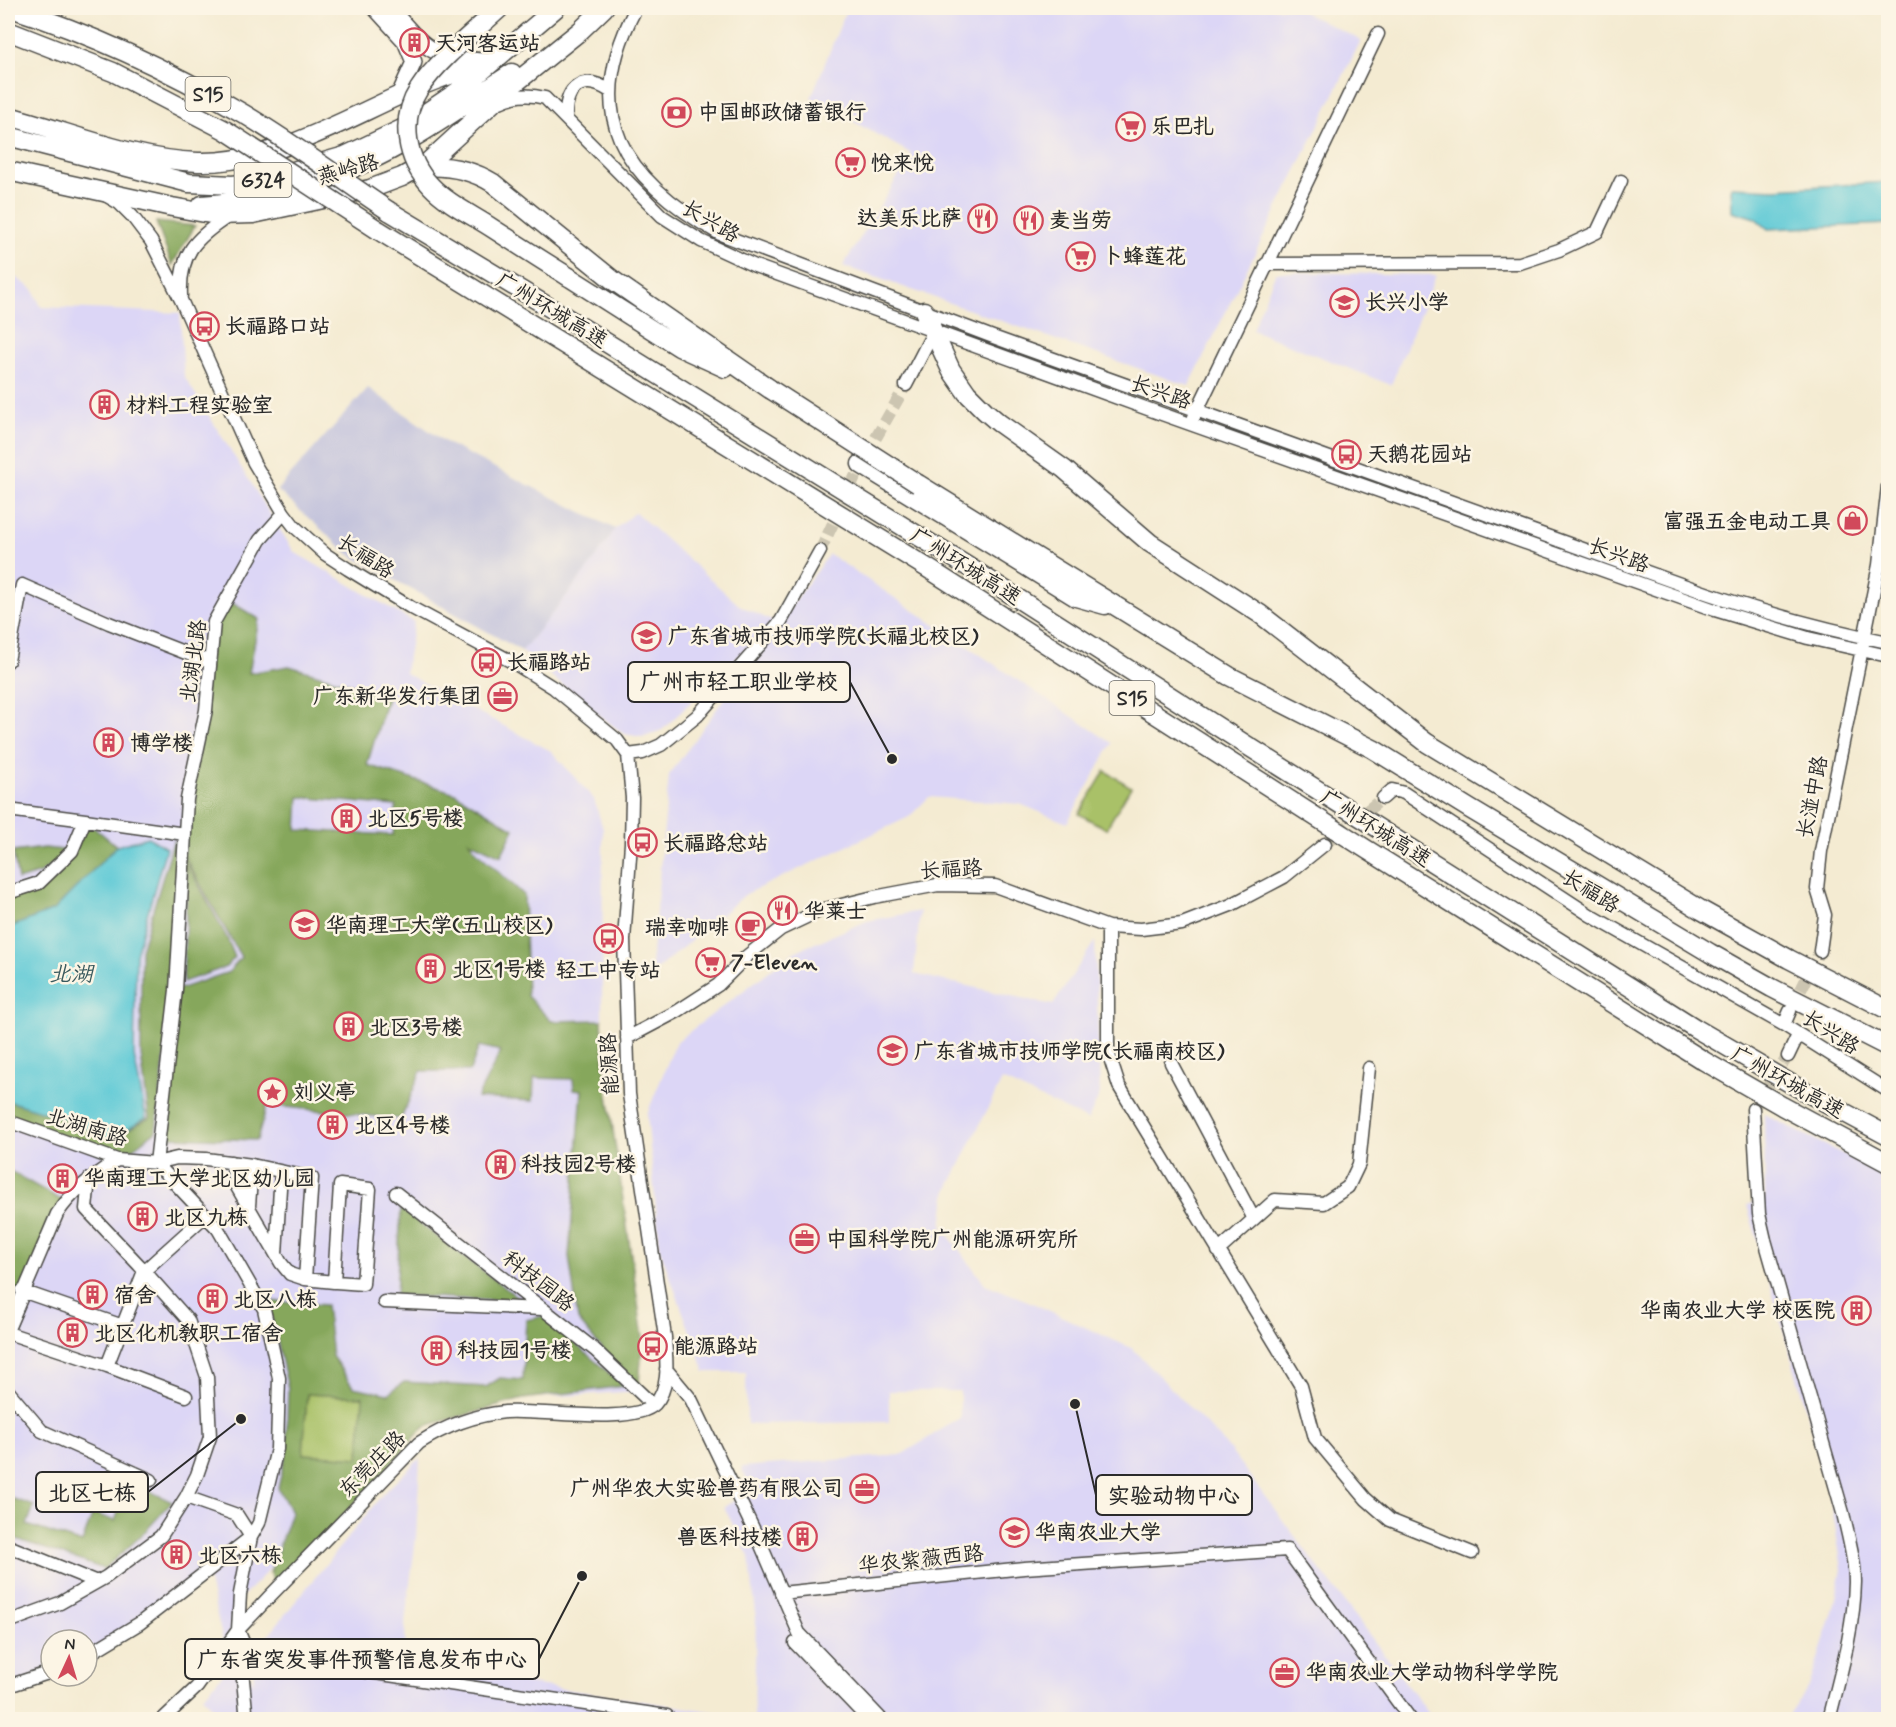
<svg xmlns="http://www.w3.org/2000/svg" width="1896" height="1727" font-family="Mynerve,'LXGW WenKai TC',sans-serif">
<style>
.built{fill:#dcd6f6}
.industrial{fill:#c2c2dc}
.green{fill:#a9c167;stroke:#6a7649;stroke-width:1.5}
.forest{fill:#86a75c;stroke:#586944;stroke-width:1.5;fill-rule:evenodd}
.water{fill:#5dc9d6;stroke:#447a80;stroke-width:1.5}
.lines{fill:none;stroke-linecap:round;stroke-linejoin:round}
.minor-tunnel{stroke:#ccc5b1;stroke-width:12;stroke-dasharray:12 6;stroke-linecap:butt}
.minor-casing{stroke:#494844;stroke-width:15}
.major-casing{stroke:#494844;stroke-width:18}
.highway-casing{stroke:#494844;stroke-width:21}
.minor{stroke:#fff;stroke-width:12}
.major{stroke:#fff;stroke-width:15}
.highway{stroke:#fff;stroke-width:18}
.highway-bridge-casing{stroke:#494844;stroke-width:21;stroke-linecap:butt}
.highway-bridge{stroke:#fff;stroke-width:18}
.labels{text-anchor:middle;stroke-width:5;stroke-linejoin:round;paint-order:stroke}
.shield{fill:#fcf5e5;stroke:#6a6863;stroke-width:1.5}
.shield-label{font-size:20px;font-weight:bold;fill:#2b2b2b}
.poi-label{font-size:21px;font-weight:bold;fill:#2b2b2b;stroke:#fcf5e5;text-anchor:start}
.street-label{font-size:21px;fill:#2b2b2b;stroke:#fcf5e5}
.water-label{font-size:22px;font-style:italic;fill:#3a5a5e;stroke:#fcf5e5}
.leader{fill:none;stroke:#2b2b2b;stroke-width:2}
.callout-dot{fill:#2b2b2b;stroke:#fcf5e5;stroke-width:2}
.callout{fill:#fcf5e5;stroke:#2b2b2b;stroke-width:2}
.callout-label{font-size:22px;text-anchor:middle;font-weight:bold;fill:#2b2b2b}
</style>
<rect width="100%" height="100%" fill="#fcf5e5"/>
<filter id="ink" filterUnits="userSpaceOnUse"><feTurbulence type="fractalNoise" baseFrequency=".0167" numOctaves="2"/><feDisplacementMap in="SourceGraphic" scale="12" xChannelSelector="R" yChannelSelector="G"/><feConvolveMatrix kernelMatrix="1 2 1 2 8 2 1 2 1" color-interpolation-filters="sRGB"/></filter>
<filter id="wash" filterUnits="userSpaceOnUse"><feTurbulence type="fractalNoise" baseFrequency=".008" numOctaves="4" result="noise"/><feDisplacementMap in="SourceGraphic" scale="24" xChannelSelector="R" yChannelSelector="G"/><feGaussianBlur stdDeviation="1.35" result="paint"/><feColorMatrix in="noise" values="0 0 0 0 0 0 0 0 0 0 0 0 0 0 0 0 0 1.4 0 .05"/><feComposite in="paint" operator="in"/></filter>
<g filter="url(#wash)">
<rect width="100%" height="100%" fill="#f4ebd2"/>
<path class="built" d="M847,8H1295L1361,40L1189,386L843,266L912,154L811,98Z
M8,272L33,289L41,307L180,313L184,376L294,552L414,622L405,673L551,751L594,799L603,829L602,1020L605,1074L643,1338L637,1391L523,1399L425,1426L320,1518L234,1605L230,1642L254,1683L252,1655L383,1494L420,1458L416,1538L405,1621L406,1665L754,1718L756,1614L749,1557L724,1507L751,1490L741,1467L901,1455L960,1418V1391H889V1422L747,1424L746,1372H705L660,1250L647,1114L676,1042L794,952L867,921L920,911L914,974L1053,1005L1095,941L1100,1094L1088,1120L1002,1080L946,1193L942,1227L985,1284L1030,1302L1133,1349L1226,1445L1433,1719H224L203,1697L229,1667L208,1577L87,1660V1640H51V1676H56L8,1692Z
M1276,272L1436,275L1391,385L1252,330Z
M635,512L739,605L774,622L662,730L642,737L624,734L587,706L522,651L590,566L615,529Z
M829,554L1112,743L1067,823L1020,804L929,797L909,817L746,894L650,975L669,775Z
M1764,1114L1888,1177V1719H1786L1810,1684L1833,1612L1842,1569L1829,1487L1747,1205L1765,1198Z"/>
<path class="industrial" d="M368,388L448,444L615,529L590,566L522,651L350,555L277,490Z"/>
<path class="green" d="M1105,771L1131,787L1106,829L1079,814Z
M307,1394L363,1397L359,1458L303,1454Z"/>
<path class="forest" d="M156,222L195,226L172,265Z
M232,603L259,619L249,673L289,666L388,695L367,765L455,793L514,829L501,856L469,841L475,850L524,895L527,996L551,1021L602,1020L605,1074L643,1338L638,1393L578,1320L569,1256L582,1090L574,1089L573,1079L534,1078L533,1101L477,1098L501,1051L479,1046L470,1071H421L401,1119L267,1105L257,1140L169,1137L176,990L229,972L241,957L184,855L213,628ZM299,797L396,806L393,835L297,830Z
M85,820L117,846L54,910L8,928V893L39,883L68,854L40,873L18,880L13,852L45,848L72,851Z
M174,840L187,863L156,1131L117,1160L8,1120V1101L63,1118L111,1139L149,1118L141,1055V950Z
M188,865L227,938L235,957L226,967L183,982Z
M8,1170L65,1202L8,1330Z
M401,1209L524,1302L396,1295Z
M268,1301L326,1305L332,1356L353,1387L388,1394L404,1382L486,1387L500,1378L523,1380L526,1320L543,1316L624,1386L523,1399L425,1426L276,1589L270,1573L291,1512L278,1488L286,1454L288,1388ZM307,1394L363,1397L359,1458L303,1454Z
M129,1481L172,1502L142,1535L104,1569L8,1536V1497L34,1506L27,1525L82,1543L93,1513L115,1521Z"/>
<path class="water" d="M1888,182V224L1768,229L1755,218L1732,211L1731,187L1775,189Z
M148,837L166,848L136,954L134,1056L146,1118L111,1139L63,1118L8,1101V928L54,910L117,846Z"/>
</g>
<g filter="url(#ink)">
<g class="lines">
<path class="minor-tunnel" d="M820,551L861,464L906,385
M1325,844L1383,798
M1793,1006L1820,951
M1753,1109L1788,1056"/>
<defs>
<path id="minor" d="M636,8C580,114 622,179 720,234L993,337L1683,585C1751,609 1818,628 1888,642
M500,102C515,94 529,94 545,98L662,216L701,241L755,266L1159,413L1715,610L1808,638L1888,656
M566,117C565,87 583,73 610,91
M107,196L119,203L132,216L151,241L181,300L254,463L284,513L294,526L325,554L348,569L410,607L514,663L554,688L617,740L628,755L632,798L631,843L624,940L629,1094L665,1337C666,1359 671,1386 655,1404C633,1426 538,1409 505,1412C475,1415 444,1427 419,1443L269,1597L238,1630L197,1687L162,1720
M1266,264L1520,263L1559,250L1597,232L1621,181
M181,296C179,254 195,238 229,216
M906,385L934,331
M1194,417L1378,34
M284,513L260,540L214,622L206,710L187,799L176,990L156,1163L218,1229L264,1309L279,1378L277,1449L259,1523L251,1537L240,1594L238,1630L246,1649L252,1655L667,1716
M8,661L22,585L109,623L209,662
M628,755L643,753L661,745L697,716L781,621L820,551
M1383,798L1392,790L1404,793L1590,915L1784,1025L1888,1091
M8,810L85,820
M8,893L39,883L72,851L85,820L185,834
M1108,927V1052L1119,1086L1301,1386L1315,1438L1366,1499L1390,1520L1472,1553
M1820,951L1825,915L1817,889L1821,851L1879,565L1888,486
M1784,1025L1790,1011
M627,1038L678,1011L718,985L747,956L781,929L821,910L874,897L938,885L995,886L1108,927L1141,929L1182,924L1231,905L1284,877L1325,844
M1788,1056L1798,1035
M1171,1063L1254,1219
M1753,1109L1759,1214L1765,1240L1843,1513C1848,1536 1855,1559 1855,1582C1854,1629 1840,1675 1829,1720
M8,1121L117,1160L156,1163L177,1158L206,1159L252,1165L312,1178L305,1279L334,1282H336L363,1284L370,1189L340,1185L334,1282
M231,1162L237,1187L281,1263L290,1274L305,1279
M396,1193L595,1350L653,1405
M249,1206L252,1165
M1218,1251L1275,1200L1324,1203L1348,1187L1359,1164L1369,1068
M276,1254L281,1172
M22,1291L123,1326
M384,1302L543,1309
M8,1329L57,1214C72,1191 94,1175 117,1160
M8,1333L107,1366
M666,1369L691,1399L761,1545L799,1633L882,1720
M8,1391L42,1431L151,1480
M186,1396L107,1366L144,1271L205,1216
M8,1546L97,1582
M781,1593L1024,1568L1287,1550L1411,1720
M8,1622L60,1603L106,1577L161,1536L186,1497L197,1475L210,1437L207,1377L188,1320L139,1265L86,1209L89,1179
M239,1640L247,1720
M795,1643L869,1720
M87,1655L140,1623L251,1537L237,1515L186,1497
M8,1686L51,1672"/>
<path id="major" d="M375,8L405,41L414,62L399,95
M390,8C425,48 431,59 487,61"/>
<path id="highway" d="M8,116C70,132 133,160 198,162C268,164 338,123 400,95C428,82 456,72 485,64
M8,136L189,183L233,185L255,182L345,156L402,129L457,92L556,8
M421,167C446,165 472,170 493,183L614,281L770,389
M8,171L172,207L216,215L253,214L370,189L402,177L427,163L509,88L580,31L604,8
M202,205C265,201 345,176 400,145C439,124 475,97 512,73
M389,211L562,315L975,571L1248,746L1695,1028L1795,1086L1888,1136
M378,230L929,569L1366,849L1704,1061L1782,1106L1888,1163
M569,277L679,347L725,368
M924,311L951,370L967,393L985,411L999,423L1064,469L1150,543L1260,614L1427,743L1701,910L1789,959L1888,1010
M861,464L1076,597L1105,605
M918,484L1229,676L1373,749L1470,809L1710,953L1772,988L1888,1047"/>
</defs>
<use href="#minor" class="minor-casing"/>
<use href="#major" class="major-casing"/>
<use href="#highway" class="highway-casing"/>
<use href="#minor" class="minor"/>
<use href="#major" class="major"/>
<use href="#highway" class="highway"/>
<defs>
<path id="highway-bridge" d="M11,8C92,34 171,71 244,114C294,144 341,179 389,211
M500,8C476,30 436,62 419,89C399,120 406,160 431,186C447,203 472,215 492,228C517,244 543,261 569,277
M8,31L113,72L225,130L378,230
M770,389L918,484"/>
</defs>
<use href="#highway-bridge" class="highway-bridge-casing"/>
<use href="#highway-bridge" class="highway-bridge"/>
</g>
</g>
<defs>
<symbol id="building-ring" viewBox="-11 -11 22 22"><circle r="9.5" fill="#fcf5e5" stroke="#d1495b" stroke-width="1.5"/><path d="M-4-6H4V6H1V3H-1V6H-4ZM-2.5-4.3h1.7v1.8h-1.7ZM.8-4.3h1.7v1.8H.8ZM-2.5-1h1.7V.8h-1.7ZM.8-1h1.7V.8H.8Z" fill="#d1495b"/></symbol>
<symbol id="bank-ring" viewBox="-11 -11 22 22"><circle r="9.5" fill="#fcf5e5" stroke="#d1495b" stroke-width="1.5"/><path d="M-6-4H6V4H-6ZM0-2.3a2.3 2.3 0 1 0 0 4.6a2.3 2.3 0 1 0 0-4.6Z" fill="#d1495b"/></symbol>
<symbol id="supermarket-ring" viewBox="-11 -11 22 22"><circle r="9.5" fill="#fcf5e5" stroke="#d1495b" stroke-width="1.5"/><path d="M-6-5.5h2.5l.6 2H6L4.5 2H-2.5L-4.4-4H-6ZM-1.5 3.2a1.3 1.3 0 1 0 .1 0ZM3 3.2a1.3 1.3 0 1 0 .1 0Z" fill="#d1495b"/></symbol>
<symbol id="restaurant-ring" viewBox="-11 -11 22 22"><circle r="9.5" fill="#fcf5e5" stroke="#d1495b" stroke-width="1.5"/><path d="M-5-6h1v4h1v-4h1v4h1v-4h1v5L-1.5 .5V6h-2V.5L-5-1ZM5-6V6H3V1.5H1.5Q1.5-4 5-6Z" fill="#d1495b"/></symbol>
<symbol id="school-ring" viewBox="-11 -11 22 22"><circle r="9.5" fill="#fcf5e5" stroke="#d1495b" stroke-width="1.5"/><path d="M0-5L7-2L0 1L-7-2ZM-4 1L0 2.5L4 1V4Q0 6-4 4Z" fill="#d1495b"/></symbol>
<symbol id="bus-ring" viewBox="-11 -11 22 22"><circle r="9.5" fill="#fcf5e5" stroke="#d1495b" stroke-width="1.5"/><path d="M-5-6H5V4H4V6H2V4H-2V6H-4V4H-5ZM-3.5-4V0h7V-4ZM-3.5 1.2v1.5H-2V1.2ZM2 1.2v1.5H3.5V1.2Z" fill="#d1495b"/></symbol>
<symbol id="shop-ring" viewBox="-11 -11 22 22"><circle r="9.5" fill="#fcf5e5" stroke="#d1495b" stroke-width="1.5"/><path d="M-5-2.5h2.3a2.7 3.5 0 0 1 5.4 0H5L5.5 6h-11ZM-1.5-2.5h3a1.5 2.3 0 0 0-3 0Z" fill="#d1495b"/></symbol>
<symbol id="university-ring" viewBox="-11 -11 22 22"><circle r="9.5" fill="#fcf5e5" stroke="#d1495b" stroke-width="1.5"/><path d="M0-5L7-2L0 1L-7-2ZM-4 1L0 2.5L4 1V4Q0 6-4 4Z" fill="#d1495b"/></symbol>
<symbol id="office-ring" viewBox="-11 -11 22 22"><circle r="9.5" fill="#fcf5e5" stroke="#d1495b" stroke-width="1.5"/><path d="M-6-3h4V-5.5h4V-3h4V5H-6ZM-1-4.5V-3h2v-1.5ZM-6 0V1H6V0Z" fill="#d1495b"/></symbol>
<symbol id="cafe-ring" viewBox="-11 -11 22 22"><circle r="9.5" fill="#fcf5e5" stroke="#d1495b" stroke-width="1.5"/><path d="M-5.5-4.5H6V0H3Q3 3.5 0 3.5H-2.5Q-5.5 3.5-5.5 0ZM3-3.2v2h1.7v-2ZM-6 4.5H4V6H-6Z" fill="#d1495b"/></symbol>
<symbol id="sight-ring" viewBox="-11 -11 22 22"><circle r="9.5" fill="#fcf5e5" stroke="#d1495b" stroke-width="1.5"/><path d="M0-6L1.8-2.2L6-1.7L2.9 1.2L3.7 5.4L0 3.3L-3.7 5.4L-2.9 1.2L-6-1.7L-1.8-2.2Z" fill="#d1495b"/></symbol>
</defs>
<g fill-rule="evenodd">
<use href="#building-ring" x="398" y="26" width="33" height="33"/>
<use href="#bank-ring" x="660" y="96" width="33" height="33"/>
<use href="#supermarket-ring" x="1114" y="110" width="33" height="33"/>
<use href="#supermarket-ring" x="834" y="146" width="33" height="33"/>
<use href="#restaurant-ring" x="966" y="202" width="33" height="33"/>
<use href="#restaurant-ring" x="1012" y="204" width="33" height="33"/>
<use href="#supermarket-ring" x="1064" y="240" width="33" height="33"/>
<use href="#school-ring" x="1328" y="286" width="33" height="33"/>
<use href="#bus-ring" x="188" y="310" width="33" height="33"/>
<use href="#building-ring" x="88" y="388" width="33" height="33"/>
<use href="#bus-ring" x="1330" y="438" width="33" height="33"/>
<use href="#shop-ring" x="1836" y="504" width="33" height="33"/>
<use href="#university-ring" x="630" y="620" width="33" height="33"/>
<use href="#bus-ring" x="470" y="646" width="33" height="33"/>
<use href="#office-ring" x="486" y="680" width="33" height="33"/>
<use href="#building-ring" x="92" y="726" width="33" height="33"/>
<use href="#building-ring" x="330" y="802" width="33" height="33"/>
<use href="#bus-ring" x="626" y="826" width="33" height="33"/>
<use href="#restaurant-ring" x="766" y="894" width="33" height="33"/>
<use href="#university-ring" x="288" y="908" width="33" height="33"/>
<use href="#cafe-ring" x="734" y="910" width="33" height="33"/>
<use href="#bus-ring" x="592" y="922" width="33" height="33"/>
<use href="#supermarket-ring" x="694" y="946" width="33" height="33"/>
<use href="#building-ring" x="414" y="952" width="33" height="33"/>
<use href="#building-ring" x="332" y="1010" width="33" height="33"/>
<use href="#university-ring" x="876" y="1034" width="33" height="33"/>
<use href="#sight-ring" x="256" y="1076" width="33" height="33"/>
<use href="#building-ring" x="316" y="1108" width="33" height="33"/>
<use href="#building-ring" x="484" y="1148" width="33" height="33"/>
<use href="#building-ring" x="46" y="1162" width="33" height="33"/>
<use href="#building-ring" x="126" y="1200" width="33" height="33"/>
<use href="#office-ring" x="788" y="1222" width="33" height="33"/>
<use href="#building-ring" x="76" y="1278" width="33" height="33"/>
<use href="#building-ring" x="196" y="1282" width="33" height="33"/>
<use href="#building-ring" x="1840" y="1294" width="33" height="33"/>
<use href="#building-ring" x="56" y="1316" width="33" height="33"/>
<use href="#bus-ring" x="636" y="1330" width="33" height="33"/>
<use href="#building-ring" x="420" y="1334" width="33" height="33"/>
<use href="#office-ring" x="848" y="1472" width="33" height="33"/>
<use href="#university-ring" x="998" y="1516" width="33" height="33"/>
<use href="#building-ring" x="786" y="1520" width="33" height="33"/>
<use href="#building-ring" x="160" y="1538" width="33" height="33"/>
<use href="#office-ring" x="1268" y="1656" width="33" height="33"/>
</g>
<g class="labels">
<g class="shield">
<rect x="185.5" y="77" width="45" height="34" rx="4.5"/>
<rect x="234.5" y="163" width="57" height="34" rx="4.5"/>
<rect x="1109.5" y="681" width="45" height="34" rx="4.5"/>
</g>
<g class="shield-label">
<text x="208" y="101">S15</text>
<text x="263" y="187">G324</text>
<text x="1132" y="705">S15</text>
</g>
<g class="poi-label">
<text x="435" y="50">天河客运站</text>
<text x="698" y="119">中国邮政储蓄银行</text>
<text x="1151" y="133">乐巴扎</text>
<text x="871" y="170">悦来悦</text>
<text x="962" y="225" text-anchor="end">达美乐比萨</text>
<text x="1049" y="227">麦当劳</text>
<text x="1102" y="263">卜蜂莲花</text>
<text x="1365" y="309">长兴小学</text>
<text x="225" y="333">长福路口站</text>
<text x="126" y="412">材料工程实验室</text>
<text x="1367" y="461">天鹅花园站</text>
<text x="1831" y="528" text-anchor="end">富强五金电动工具</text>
<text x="668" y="643">广东省城市技师学院(长福北校区)</text>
<text x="507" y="669">长福路站</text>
<text x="481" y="703" text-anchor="end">广东新华发行集团</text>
<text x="130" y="750">博学楼</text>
<text x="367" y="825">北区5号楼</text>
<text x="663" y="850">长福路总站</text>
<text x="804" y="918">华莱士</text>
<text x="326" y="932">华南理工大学(五山校区)</text>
<text x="729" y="934" text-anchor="end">瑞幸咖啡</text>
<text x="731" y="969">7-Eleven</text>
<text x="452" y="976">北区1号楼</text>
<text x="608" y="977" text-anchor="middle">轻工中专站</text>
<text x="369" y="1034">北区3号楼</text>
<text x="914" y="1058">广东省城市技师学院(长福南校区)</text>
<text x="293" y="1099">刘义亭</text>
<text x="354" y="1132">北区4号楼</text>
<text x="521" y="1171">科技园2号楼</text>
<text x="84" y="1185">华南理工大学北区幼儿园</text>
<text x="164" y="1224">北区九栋</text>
<text x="826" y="1246">中国科学院广州能源研究所</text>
<text x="114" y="1302">宿舍</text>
<text x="233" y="1306">北区八栋</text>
<text x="1835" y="1317" text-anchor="end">华南农业大学 校医院</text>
<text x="94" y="1340">北区化机教职工宿舍</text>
<text x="674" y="1353">能源路站</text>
<text x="457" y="1357">科技园1号楼</text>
<text x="843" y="1495" text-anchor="end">广州华农大实验兽药有限公司</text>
<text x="1035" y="1539">华南农业大学</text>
<text x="782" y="1544" text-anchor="end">兽医科技楼</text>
<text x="198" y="1562">北区六栋</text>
<text x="1306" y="1679">华南农业大学动物科学学院</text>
</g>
<g class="street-label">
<text transform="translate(348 169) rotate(-15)" y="7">燕岭路</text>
<text transform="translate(711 221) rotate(30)" y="7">长兴路</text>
<text transform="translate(552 310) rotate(31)" y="7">广州环城高速</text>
<text transform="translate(1161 392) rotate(19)" y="7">长兴路</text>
<text transform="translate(1619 555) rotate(20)" y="7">长兴路</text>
<text transform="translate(366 556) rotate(33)" y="7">长福路</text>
<text transform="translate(966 566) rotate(32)" y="7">广州环城高速</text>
<text transform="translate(193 661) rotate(-82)" y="7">北湖北路</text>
<text transform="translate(1812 797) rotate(-79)" y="7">长湴中路</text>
<text transform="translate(1376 828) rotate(32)" y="7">广州环城高速</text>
<text transform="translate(951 869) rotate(-3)" y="7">长福路</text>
<text transform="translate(1591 891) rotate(32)" y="7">长福路</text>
<text transform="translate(1831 1032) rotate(33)" y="7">长兴路</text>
<text transform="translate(609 1064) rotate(-93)" y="7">能源路</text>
<text transform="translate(1788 1082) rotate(29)" y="7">广州环城高速</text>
<text transform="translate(87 1127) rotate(17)" y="7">北湖南路</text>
<text transform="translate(539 1281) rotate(38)" y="7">科技园路</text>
<text transform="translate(372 1464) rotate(-45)" y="7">东莞庄路</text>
<text transform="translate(921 1559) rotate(-6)" y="7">华农紫薇西路</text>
</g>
<g class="water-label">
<text x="71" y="981">北湖</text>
</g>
</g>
<path class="leader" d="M892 759L850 682M241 1419L148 1492M1075 1404L1096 1495M582 1576L539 1659"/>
<g class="callout-dot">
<circle cx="892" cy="759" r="6"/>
<circle cx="241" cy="1419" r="6"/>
<circle cx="1075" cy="1404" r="6"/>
<circle cx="582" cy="1576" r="6"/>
</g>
<g class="callout">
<rect x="628" y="662" width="222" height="40" rx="6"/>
<rect x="36" y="1472" width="112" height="40" rx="6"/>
<rect x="1096" y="1475" width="156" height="40" rx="6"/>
<rect x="185" y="1639" width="354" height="40" rx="6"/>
</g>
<g class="callout-label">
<text x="739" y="689">广州市轻工职业学校</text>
<text x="92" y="1500">北区七栋</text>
<text x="1174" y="1503">实验动物中心</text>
<text x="362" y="1667">广东省突发事件预警信息发布中心</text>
</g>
<rect width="1896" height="1727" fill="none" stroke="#fcf5e5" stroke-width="30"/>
<g transform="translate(69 1658) rotate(4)"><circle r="28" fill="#fcf5e5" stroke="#a8a49b" stroke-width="1.5"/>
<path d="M0-4.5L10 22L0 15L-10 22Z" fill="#d1495b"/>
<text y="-9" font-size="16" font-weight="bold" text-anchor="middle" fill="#2b2b2b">N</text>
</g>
</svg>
